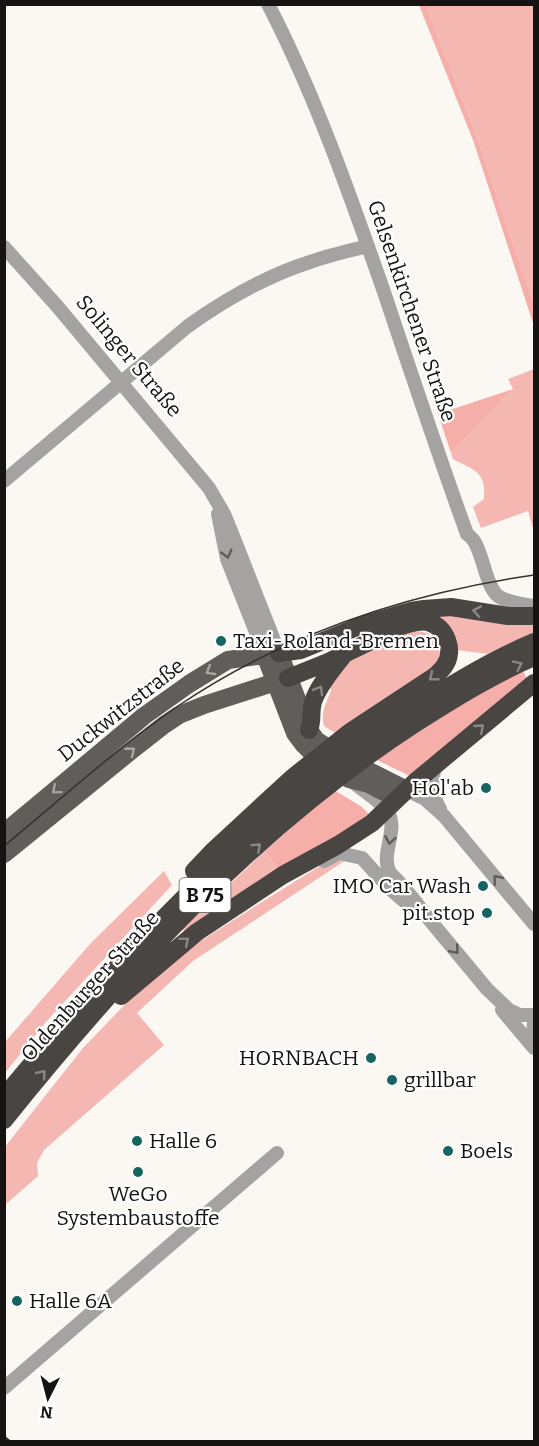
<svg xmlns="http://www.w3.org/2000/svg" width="539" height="1446" font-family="Bitter,serif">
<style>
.green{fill:#f5b7b2}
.forest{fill:#f6aea8}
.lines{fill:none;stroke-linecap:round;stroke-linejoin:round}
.minor{stroke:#a5a3a2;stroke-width:14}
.major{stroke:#615d5b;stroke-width:18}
.highway{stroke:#494543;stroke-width:18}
.tram{stroke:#343231;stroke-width:1.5}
.rail{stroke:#343231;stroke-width:3;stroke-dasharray:9 4.5;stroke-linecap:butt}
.oneway{stroke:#5e5c5a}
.oneway2{stroke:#898685}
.oneway3{stroke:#a8a6a5}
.poi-dot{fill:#156460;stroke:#fff;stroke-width:2}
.labels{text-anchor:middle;stroke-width:4.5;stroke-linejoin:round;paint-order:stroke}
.shield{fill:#fff;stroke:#5c5a5a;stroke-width:1.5}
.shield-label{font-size:20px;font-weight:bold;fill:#161413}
.street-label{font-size:21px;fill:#161413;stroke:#fff}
.poi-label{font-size:21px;fill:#161413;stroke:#fff;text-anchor:start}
</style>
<rect width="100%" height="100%" fill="#fbf8f3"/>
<path class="green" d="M426,5H534V304L477,137Z
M534,369V532L528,511L481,528L473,507L484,499C486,471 475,471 453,459L451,453L513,389L508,379Z
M440,613L534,623V634L488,654L456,650L446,625L355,641Z
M413,631C416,631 420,631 423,632C437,635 445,653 436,664C434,667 431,669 428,671L335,733L324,726C320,711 327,703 331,690L329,685L344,664L403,635Z
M265,851L280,872L186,932L182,929Z
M346,860L193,961L137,1013L164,1045L44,1150L37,1163L38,1176L5,1205L4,1148L83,1048L137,992L185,951L265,900L320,866L333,861Z
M164,871L172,885L45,1023L5,1073V1042L90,944Z"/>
<path class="forest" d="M419,5H426L477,137L534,304V326L473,140Z
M513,389L451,453L438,414Z
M523,671L527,679L412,777L375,759L484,691Z
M334,790L362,807L372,817L280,872L265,851Z"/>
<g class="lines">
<path class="minor" d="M268,4C316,97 350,195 384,292C411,373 438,454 467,534C470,536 472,538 474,541C483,554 486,587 498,596C508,603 523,604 534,606
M4,247L57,306L209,488L224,514L233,536L279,653
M4,481L188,326C226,299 266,276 310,262C329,255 348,251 368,246
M218,514L227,559L265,655
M435,766C431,784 431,793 440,809
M353,782C364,791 377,799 386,809C401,828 379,853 390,873C393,876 397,880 400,883C408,893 416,901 423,912L487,989L509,1010L520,1015H534
M407,790L425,799L444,816L534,924
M324,861L339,853L362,858L390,889L411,907
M502,1010L534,1048
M534,1022L533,1038L534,1040
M4,1388L277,1153"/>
<path class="major" d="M265,655L295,733L304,745L315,756L349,779L369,784L384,792
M4,833L144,716L189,684L228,660L279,653L304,717L309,730L316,740L345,759L407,790
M4,854L132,750L164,725L179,715L204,705L288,678"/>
<path class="highway" d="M279,653L301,650L362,625L411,611L424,609L451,607L508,616H534
M309,730C313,721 310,712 313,702C318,686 332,670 342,657
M194,871L214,850L292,778L350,732L435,676C438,673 443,669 445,665C455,650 446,627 428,622C420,620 412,623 404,625L328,662L288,678
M121,996L197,932L283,875L338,845L372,823L415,782L534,683
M4,1097C85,999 171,904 267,820C280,808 293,795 307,784C333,763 361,744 389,725C436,694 482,664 534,642
M4,1120C124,971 255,827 416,723C454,699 492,675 534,657"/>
<path class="tram" d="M4,846C61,799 117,748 178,706C285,634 408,593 534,575"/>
<path class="rail" d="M4,1437L10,1442"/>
</g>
<defs><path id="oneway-chevron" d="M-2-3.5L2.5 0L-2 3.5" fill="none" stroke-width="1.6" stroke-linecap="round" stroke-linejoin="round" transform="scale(1.5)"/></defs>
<g class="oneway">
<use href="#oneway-chevron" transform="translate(227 554) rotate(75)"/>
<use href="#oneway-chevron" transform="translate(390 840) rotate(100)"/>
<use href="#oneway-chevron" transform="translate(497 879) rotate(-130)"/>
<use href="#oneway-chevron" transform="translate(455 950) rotate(50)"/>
</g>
<g class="oneway2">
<use href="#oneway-chevron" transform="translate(477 611) rotate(-170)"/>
<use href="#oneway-chevron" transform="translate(518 665) rotate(-25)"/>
<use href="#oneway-chevron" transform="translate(433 677) rotate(141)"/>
<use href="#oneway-chevron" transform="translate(319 690) rotate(-60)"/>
<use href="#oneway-chevron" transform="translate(480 728) rotate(-41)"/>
<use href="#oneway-chevron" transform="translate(257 847) rotate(-42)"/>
<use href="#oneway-chevron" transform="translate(185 941) rotate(-40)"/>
<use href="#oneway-chevron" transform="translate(42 1074) rotate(-50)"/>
</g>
<g class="oneway3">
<use href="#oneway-chevron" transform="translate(210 671) rotate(149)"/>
<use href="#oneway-chevron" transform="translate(131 751) rotate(-39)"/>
<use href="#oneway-chevron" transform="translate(56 790) rotate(140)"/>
</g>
<g class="poi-dot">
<circle cx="221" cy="641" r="6"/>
<circle cx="486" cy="788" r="6"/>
<circle cx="483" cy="886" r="6"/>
<circle cx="487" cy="913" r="6"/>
<circle cx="371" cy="1058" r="6"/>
<circle cx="392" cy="1080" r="6"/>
<circle cx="137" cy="1141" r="6"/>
<circle cx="448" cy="1151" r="6"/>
<circle cx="138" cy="1172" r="6"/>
<circle cx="17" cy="1301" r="6"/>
</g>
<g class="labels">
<rect class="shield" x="179.5" y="878" width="51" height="34" rx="4.5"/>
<g class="shield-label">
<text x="205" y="902">B 75</text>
</g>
<g class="street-label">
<text transform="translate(412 311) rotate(71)" y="7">Gelsenkirchener Straße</text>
<text transform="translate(129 356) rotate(50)" y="7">Solinger Straße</text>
<text transform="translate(121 710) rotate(-38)" y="7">Duckwitzstraße</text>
<text transform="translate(90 986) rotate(-48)" y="7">Oldenburger Straße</text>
</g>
<g class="poi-label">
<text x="233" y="648">Taxi-Roland-Bremen</text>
<text x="474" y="795" text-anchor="end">Hol'ab</text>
<text x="471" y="893" text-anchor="end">IMO Car Wash</text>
<text x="475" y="920" text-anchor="end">pit.stop</text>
<text x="359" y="1065" text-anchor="end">HORNBACH</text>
<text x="404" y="1087">grillbar</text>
<text x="149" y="1148">Halle 6</text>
<text x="460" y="1158">Boels</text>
<text x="138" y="1201" text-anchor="middle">WeGo<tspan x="138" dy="24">Systembaustoffe</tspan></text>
<text x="29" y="1308">Halle 6A</text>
</g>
</g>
<rect width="539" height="1446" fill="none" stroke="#161413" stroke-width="12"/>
<g transform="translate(48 1398) rotate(186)" stroke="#ffffff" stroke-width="4.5" paint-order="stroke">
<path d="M0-4.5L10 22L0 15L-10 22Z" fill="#161413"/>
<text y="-9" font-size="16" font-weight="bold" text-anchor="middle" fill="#161413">N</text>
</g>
</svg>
